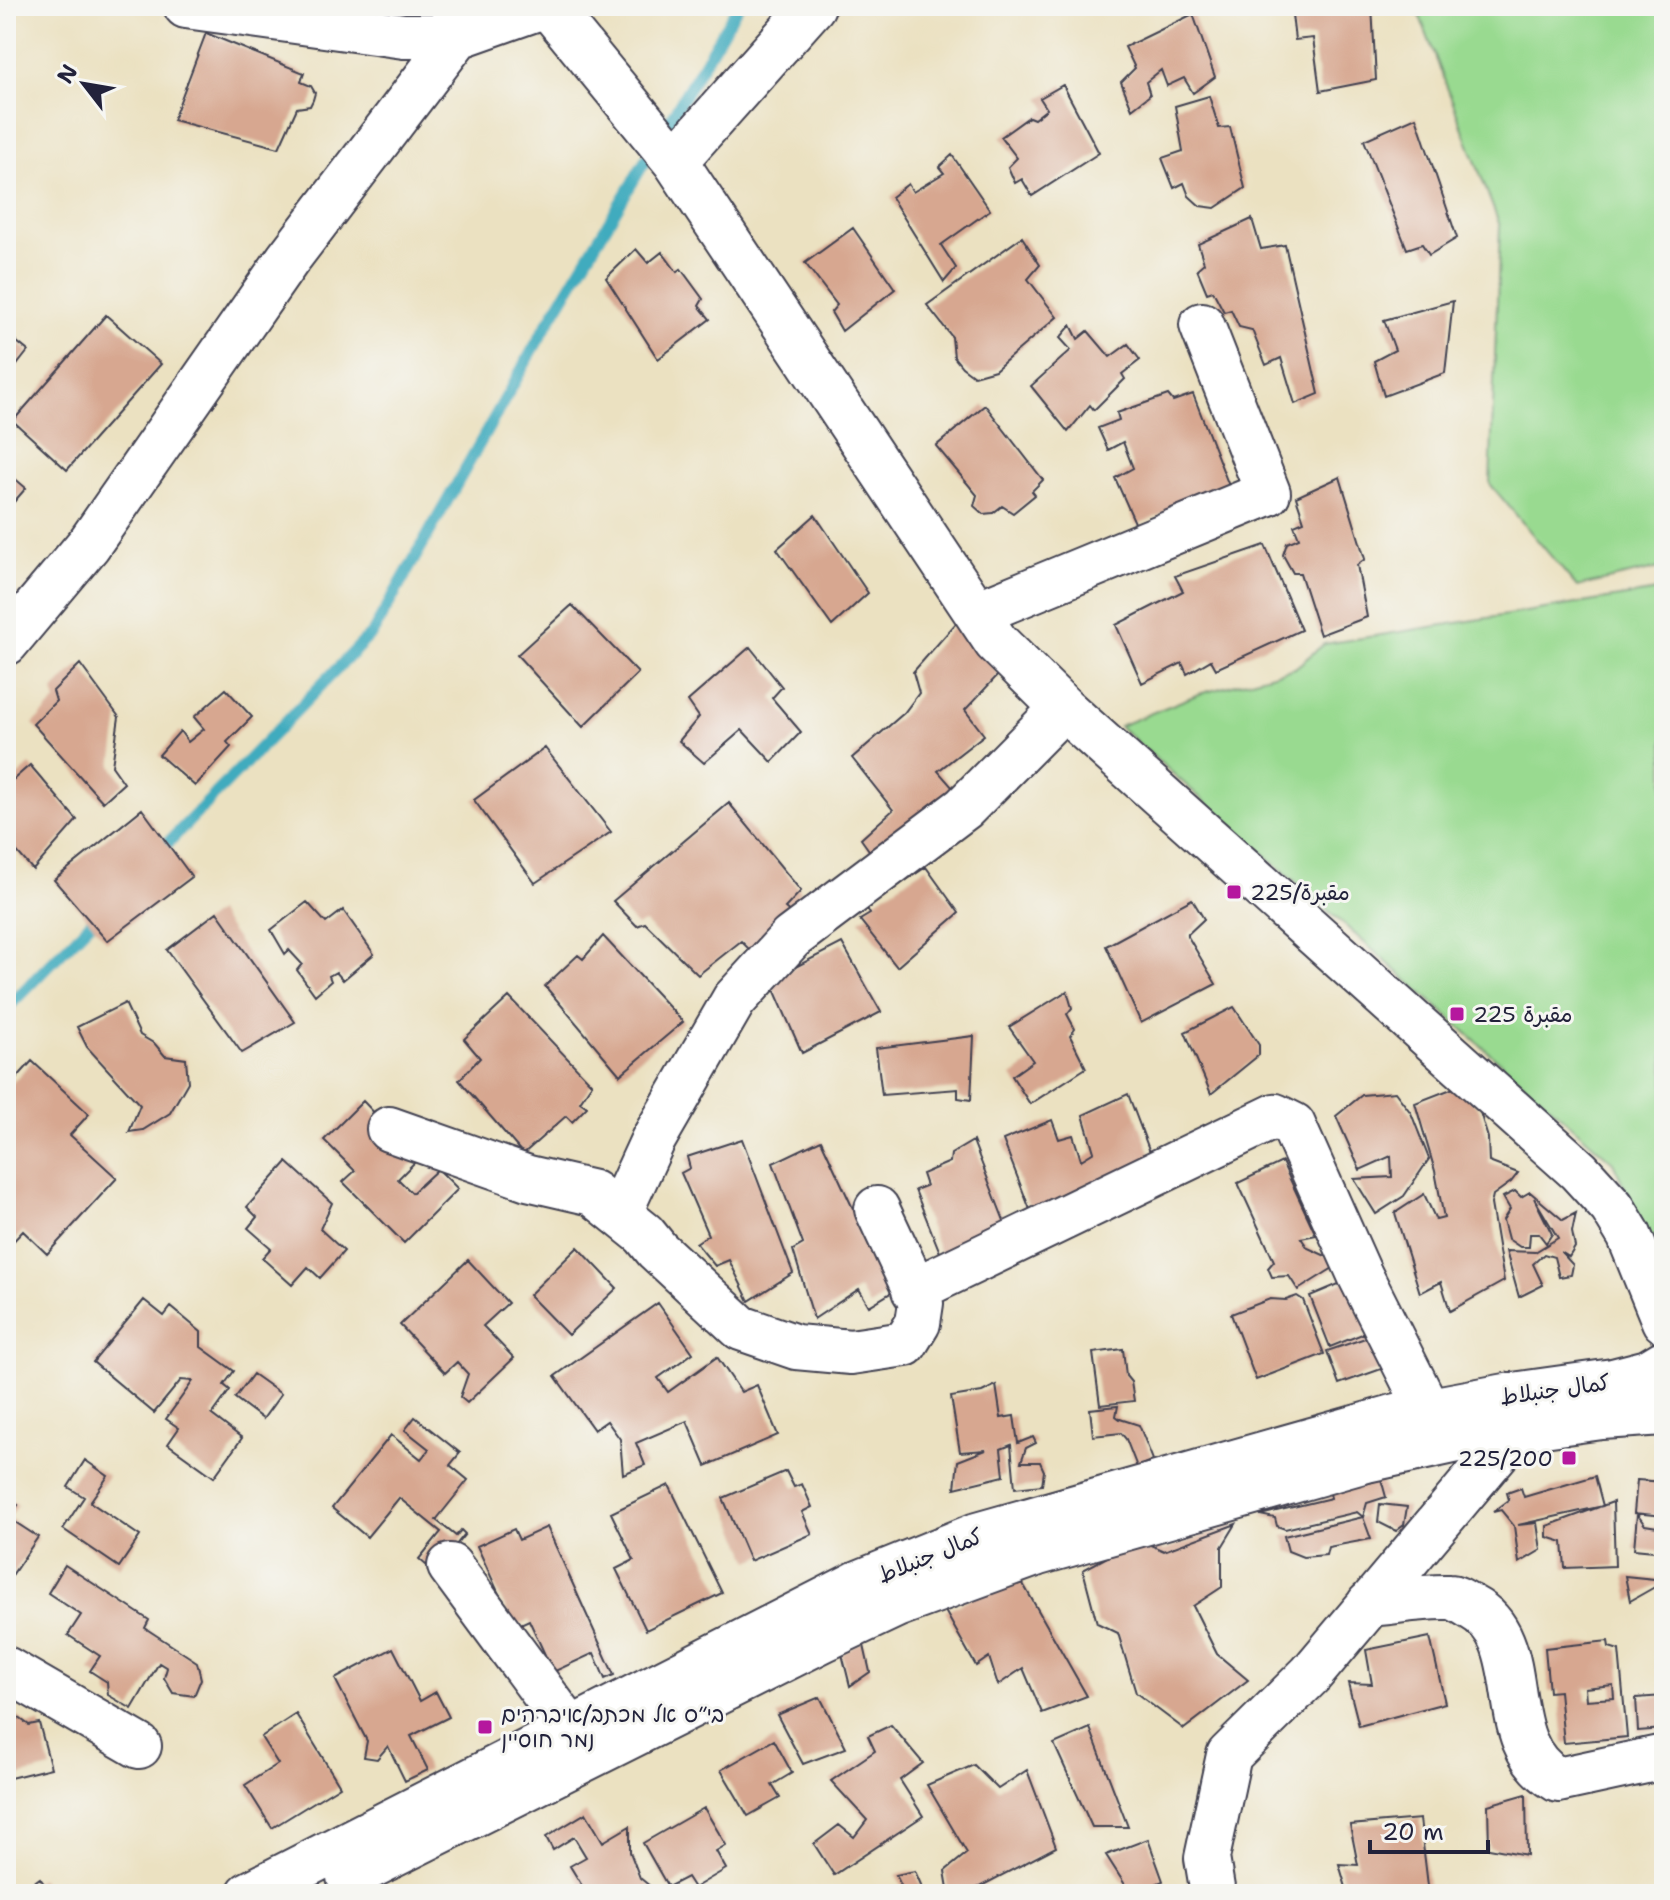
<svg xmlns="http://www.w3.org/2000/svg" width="1670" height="1900" font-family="'Shantell Sans','Playpen Sans Arabic','Playpen Sans Hebrew',sans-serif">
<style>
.green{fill:#99da90;stroke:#5e7e66;stroke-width:2}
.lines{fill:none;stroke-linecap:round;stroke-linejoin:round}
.stream{stroke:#3fabbe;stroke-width:12}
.building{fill:#d7a790;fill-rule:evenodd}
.minor-casing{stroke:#403f4f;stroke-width:48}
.major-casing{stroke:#403f4f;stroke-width:48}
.minor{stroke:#fff;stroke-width:44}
.major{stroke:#fff;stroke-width:44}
.poi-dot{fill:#b5179e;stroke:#f6f6f2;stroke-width:3}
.labels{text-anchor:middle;stroke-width:6;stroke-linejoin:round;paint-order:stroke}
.poi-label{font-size:22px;fill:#22223b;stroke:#f6f6f2;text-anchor:start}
.street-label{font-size:22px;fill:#22223b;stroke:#f6f6f2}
</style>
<rect width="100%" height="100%" fill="#f6f6f2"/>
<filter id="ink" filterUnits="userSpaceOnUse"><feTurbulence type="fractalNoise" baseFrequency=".0125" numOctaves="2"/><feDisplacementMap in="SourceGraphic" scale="16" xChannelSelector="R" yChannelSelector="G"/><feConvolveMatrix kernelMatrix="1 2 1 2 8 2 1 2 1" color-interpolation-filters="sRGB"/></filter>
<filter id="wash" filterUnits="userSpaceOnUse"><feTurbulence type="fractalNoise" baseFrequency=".006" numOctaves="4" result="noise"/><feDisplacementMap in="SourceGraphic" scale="32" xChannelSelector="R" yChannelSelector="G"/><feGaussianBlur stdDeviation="1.8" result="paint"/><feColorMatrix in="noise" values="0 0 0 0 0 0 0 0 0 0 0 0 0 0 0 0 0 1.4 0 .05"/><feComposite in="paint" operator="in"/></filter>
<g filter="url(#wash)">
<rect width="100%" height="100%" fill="#ebe1c1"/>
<path class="green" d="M1416,6H1664V567L1577,587L1490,484L1500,226Z
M1664,590V1274L1613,1162L1119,726L1199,694L1295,668L1324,644Z"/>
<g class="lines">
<path class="stream" d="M158,853L373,632L544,330L738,6
M6,1009L101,912"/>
</g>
<g id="blocks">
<path class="building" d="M1291,6H1372L1376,80L1320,91L1313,38L1295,40Z
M1193,14L1215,77L1193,93L1184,78L1167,86L1161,70L1146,82L1150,95L1132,109L1121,82L1135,68L1125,47Z
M206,33L304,73L301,82L311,86L315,93L313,100L310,106L297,108L279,148L173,120Z
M1063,85L1099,153L1032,196L1022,179L1015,183L1008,167L1017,158L1001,137L1029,117L1034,119L1047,109L1040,98Z
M1209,96L1219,128L1230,127L1245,188L1215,208L1200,206L1189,196L1184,183L1174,188L1162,158L1183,151L1175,106Z
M1416,117L1457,238L1429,255L1422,244L1407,249L1364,140Z
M952,155L990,210L941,245L956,268L944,282L891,197L908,184L913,192L944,173L939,167Z
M1252,219L1261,249L1285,245L1319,394L1295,404L1281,358L1266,365L1252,330L1239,327L1231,310L1224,312L1213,291L1207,293L1197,269L1204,263L1198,244Z
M853,228L895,289L842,331L831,312L837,305L805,263Z
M1022,237L1040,265L1028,279L1057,317L995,370L974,376L962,367L954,357L952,337L927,305Z
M636,249L648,263L662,252L677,272L681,269L703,299L699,306L710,319L658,359L606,278Z
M1453,301L1445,373L1384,396L1374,361L1395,350L1384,320Z
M106,315L161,364L67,470L13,421Z
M1071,325L1078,339L1088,331L1110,357L1128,344L1140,360L1122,374L1125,379L1094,410L1090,405L1068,432L1031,386L1071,350L1060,338Z
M6,333L28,351L6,379Z
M1193,394L1229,486L1136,525L1115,478L1133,468L1123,442L1108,450L1098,428L1119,420L1117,413L1168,395L1173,401Z
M985,405L1043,480L1032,491L1035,495L1013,513L1002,506L993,513L983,514L974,506L977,495L936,446Z
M6,471L26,488L6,511Z
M1340,477L1365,559L1357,565L1367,617L1320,635L1300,573H1293L1283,555L1287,543L1299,538L1294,525L1304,521L1296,497Z
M815,515L868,593L832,626L777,549Z
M1265,545L1301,630L1216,669L1211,660L1187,674L1182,663L1142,683L1116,625L1183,591L1175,576Z
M572,605L638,673L583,727L517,655Z
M957,622L999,674L965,710L984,735L938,771L960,796L876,860L861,839L893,810L852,758L904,713L919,693L913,672Z
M750,647L782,687L772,698L801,732L772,762L742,730L704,763L679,741L699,717L688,701Z
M80,664L119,717L112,766L124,783L103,802L33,724L56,701L53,691Z
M226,689L252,717L227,742L231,747L195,786L159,755L180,731L188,742L204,729L194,717Z
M545,748L611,832L535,883L474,800Z
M30,765L77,820L33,870L6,839V786Z
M729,803L801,891L785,908L801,922L761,961L741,941L698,975L645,923L637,926L613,901Z
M142,809L192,877L107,941L54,880Z
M926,867L959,913L897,967L860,920L870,914L866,907Z
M1192,899L1204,919L1187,935L1216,984L1141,1023L1106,946Z
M307,902L326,923L343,910L374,954L343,980L336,972L329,976L331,981L315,995L297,970L302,964L289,950L285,954L271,930Z
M217,912L295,1022L242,1053L167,950Z
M603,936L683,1022L620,1075L545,986L578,955L583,959Z
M842,943L881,1012L802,1053L770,980Z
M1067,991L1072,1008L1067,1014L1075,1029L1070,1036L1086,1068L1030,1104L1012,1076L1033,1061L1009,1027Z
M509,997L592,1084L580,1102L587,1107L572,1122L566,1116L523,1154L459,1080L480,1058L464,1039Z
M125,1003L140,1035L155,1044L165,1056L186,1059L188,1082L170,1113L143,1130L129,1132L140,1105L87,1047L77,1027Z
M1234,1007L1259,1045V1055L1211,1094L1185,1032Z
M974,1036L971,1100L958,1098V1089L882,1095L876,1048Z
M32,1061L89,1114L70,1135L117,1178L47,1254L23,1231L6,1249V1090Z
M1459,1086L1479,1109L1488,1138L1489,1162L1518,1173L1511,1182L1493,1195L1491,1204L1504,1281L1450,1311L1441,1282L1420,1293L1395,1213L1424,1194L1436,1220L1444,1218L1435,1171L1415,1103Z
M1395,1092L1411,1113L1429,1159L1404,1196L1376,1214L1354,1179L1392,1177L1391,1156L1360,1170L1336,1116L1362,1095Z
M1128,1094L1156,1168L1036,1225L1003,1140L1052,1120L1059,1139L1073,1135L1081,1160L1094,1152L1083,1115Z
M363,1101L418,1159L398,1179L412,1193L438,1169L458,1189L404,1243L343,1182L355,1171L324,1140Z
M742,1139L793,1273L749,1301L729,1260L715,1266L696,1243L708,1235L681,1173L690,1168L687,1157Z
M821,1140L892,1292L869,1306L859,1289L814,1319L793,1250L803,1244L773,1163Z
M973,1141L1008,1231L943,1260L915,1190L926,1186L922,1174L950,1162L951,1154Z
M287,1162L332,1203L320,1229L344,1251L320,1278L308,1267L292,1285L262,1258L271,1248L248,1228L257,1217L247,1207Z
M1282,1162L1316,1235L1301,1238L1308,1248L1341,1263L1298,1290L1289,1276L1272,1277L1268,1268L1274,1261L1238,1183Z
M1515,1191L1521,1197L1530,1192L1563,1220L1576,1213L1572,1232L1575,1247L1569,1257L1561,1252L1573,1265L1571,1275L1559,1277L1554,1257L1544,1254L1533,1264L1543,1285L1519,1297L1506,1251L1535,1252L1558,1238L1534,1198L1552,1234L1546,1243L1539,1234H1530L1529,1247H1520L1508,1239L1503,1220L1510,1209L1503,1197Z
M578,1247L617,1288L568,1335L529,1295Z
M468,1260L508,1303L483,1326L514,1358L467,1403L460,1397L468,1374L457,1362L445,1373L400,1325Z
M1360,1275L1380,1327L1330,1347L1310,1296Z
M1297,1296L1303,1300L1324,1354L1256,1380L1231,1314L1270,1299L1286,1300Z
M144,1300L164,1316L171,1307L201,1332V1347L234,1371L224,1385L230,1390L212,1415L242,1438L214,1477L168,1444L179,1428L166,1419L193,1381L181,1380L154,1413L93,1362Z
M658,1303L693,1353L658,1378L668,1392L717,1357L741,1392L757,1385L778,1435L706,1466L687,1421L636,1443L645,1465L623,1474L620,1439L607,1421L594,1430L555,1376Z
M1383,1332L1404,1361L1339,1384L1327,1351Z
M1123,1349L1126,1376L1131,1382L1134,1401L1100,1405L1093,1353Z
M253,1374L281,1394L263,1419L235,1398Z
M996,1385L1001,1418L1014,1416L1018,1443L1033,1437L1036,1443L1026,1448L1021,1462H1040L1044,1471L1042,1485L1015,1488L1011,1445L1001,1449L1004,1476L955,1488L958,1461L986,1450L960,1452L951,1397L982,1392Z
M1118,1406L1116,1416L1120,1419L1139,1425L1153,1460L1137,1467L1126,1439L1121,1433L1093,1436L1090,1409Z
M415,1417L460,1453L450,1465L468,1480L436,1520L456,1536L461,1530L465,1534L434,1572L419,1559L441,1532L399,1498L367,1537L332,1508L391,1435L421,1459L429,1449L405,1430Z
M85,1460L108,1476L90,1502L140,1536L119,1567L63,1529L84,1497L68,1487Z
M786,1471L794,1487L802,1484L812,1507L802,1512L812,1534L750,1561L723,1498Z
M1362,1476L1366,1484L1381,1479L1386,1497L1367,1503L1363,1517L1357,1512L1285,1529L1277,1526L1275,1518L1260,1515L1331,1498L1328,1485Z
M1595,1476L1603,1506L1518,1525L1537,1523L1541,1550L1519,1563L1514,1526L1501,1510L1493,1512L1509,1500L1507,1493L1521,1488L1524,1497Z
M1637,1480L1664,1482V1516L1634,1513Z
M669,1485L722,1593L646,1630L616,1569L634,1560L611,1513Z
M6,1497L18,1505L9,1518L38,1537L6,1584Z
M1613,1502L1615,1566L1565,1568L1563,1542L1547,1537V1526Z
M1380,1504L1407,1507L1404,1525L1396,1531L1378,1522Z
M1637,1514L1645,1525L1664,1528V1552L1634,1549Z
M1363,1517L1371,1539L1328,1547L1326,1555L1303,1557L1288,1551L1284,1536Z
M1236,1524L1222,1547V1587L1193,1606L1217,1654L1248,1680L1184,1729L1136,1693L1118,1633L1097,1623L1083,1570L1139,1540L1164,1551Z
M547,1527L614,1675L605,1679L594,1653L553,1672L529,1620L514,1627L477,1546L514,1529L519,1540Z
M65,1565L149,1620L145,1628L197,1662L201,1679L194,1696L173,1693L164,1678L167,1668L159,1663L132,1709L108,1695L107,1682L90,1671L100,1656L68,1635L81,1615L48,1593Z
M1018,1575L1087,1696L1042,1713L1023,1668L998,1685L989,1657L976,1666L945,1611Z
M1625,1576L1664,1580V1591L1660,1584L1630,1601Z
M1430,1637L1445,1703L1359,1726L1348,1683L1372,1684L1366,1650Z
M863,1641L870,1672L850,1686L842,1654Z
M1608,1641L1609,1647L1619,1650L1627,1737L1564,1743L1559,1691L1549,1692L1545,1648ZM1613,1685L1614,1698L1586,1700L1585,1688Z
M393,1648L420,1701L436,1692L449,1717L411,1736L428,1770L405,1781L388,1746L377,1759L364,1757L367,1741L335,1679Z
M1664,1696V1729L1638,1731L1636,1698Z
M820,1697L846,1748L803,1764L777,1715Z
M6,1699L11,1712L29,1725L39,1723L51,1768L6,1779Z
M296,1714L340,1786L272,1828L245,1785L278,1764L261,1737Z
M891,1725L923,1763L900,1780L923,1816L834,1875L814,1844L839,1825L854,1837L867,1820L831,1781L875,1751L868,1736Z
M1090,1728L1128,1827H1092L1054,1744Z
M774,1740L792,1773L772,1785L780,1798L748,1816L721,1770Z
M974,1765L998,1789L1027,1770L1056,1847L966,1894H949L945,1871L967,1853L927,1785Z
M1526,1794L1527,1855L1489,1848L1488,1805Z
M704,1808L726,1845L716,1851L726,1869L694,1888L687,1877L668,1887L643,1843Z
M586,1813L603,1842L630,1826V1852L640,1878L656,1891L650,1894H587L570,1866L586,1857L574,1837L553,1850L546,1837Z
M1420,1819L1429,1894H1348L1339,1864L1358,1865L1350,1825Z
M1148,1839L1163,1881L1131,1894L1106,1855Z
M915,1871L925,1894H905L896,1875Z
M40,1878L51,1894H18Z"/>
</g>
</g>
<g filter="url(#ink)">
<use href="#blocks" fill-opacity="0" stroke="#403f4f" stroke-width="2"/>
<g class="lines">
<defs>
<path id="minor" d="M186,6L404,36H458L543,6
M548,6L675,161L996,642L1063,708L1579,1171L1612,1207L1629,1235L1664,1321
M675,161L813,6
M977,613L1268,493L1202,325
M6,643L89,544L288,259L458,36
M389,1129L528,1178L593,1193L644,1234L657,1250L741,1328L796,1347L851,1352L905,1344L918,1323L921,1303L877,1209
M619,1214L653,1140L734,1000L791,938L964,808L1063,708
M914,1290L1275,1116L1293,1125L1360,1275L1428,1410
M450,1566L571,1730
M1369,1604C1395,1602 1423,1596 1449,1597C1457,1597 1464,1603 1471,1607C1536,1641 1490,1742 1558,1780L1664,1757
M6,1669L139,1746
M1213,1894L1207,1858L1229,1755L1311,1674L1517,1429"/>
<path id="major" d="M349,1877L824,1639L896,1605L1038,1553L1366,1460L1499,1431L1602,1417L1664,1413
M249,1894L856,1584L977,1535L1397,1416L1506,1396L1613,1381L1648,1372L1663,1363"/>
</defs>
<use href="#minor" class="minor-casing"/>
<use href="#major" class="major-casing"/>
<use href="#minor" class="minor"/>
<use href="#major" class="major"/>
</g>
</g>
<g class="poi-dot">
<rect x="1226" y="884" width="16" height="16" rx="4"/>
<rect x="1449" y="1006" width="16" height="16" rx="4"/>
<rect x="1561" y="1450" width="16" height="16" rx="4"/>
<rect x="477" y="1719" width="16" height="16" rx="4"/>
</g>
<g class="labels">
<g class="poi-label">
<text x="1250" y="900">مقبرة/225</text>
<text x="1473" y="1022">مقبرة 225</text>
<text x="1553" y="1466" text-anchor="end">225/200</text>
<text x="501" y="1722">בי״ס אל מכתב/איברהים<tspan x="501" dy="25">נמר חוסיין</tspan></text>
</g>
<g class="street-label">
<text transform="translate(1555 1389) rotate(-8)" y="8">كمال جنبلاط</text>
<text transform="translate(930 1555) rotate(-22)" y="8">كمال جنبلاط</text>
</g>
</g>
<rect width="1670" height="1900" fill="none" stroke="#f6f6f2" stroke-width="32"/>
<g transform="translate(84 84) rotate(301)" stroke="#f6f6f2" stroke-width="6" paint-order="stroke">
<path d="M0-6L14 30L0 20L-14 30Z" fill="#22223b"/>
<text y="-12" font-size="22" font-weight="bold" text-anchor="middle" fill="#22223b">N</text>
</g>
<path d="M1370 1840v12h118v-12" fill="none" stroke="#22223b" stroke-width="4"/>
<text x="1382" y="1840" font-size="24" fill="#22223b" stroke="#f6f6f2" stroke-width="6" paint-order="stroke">20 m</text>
</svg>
